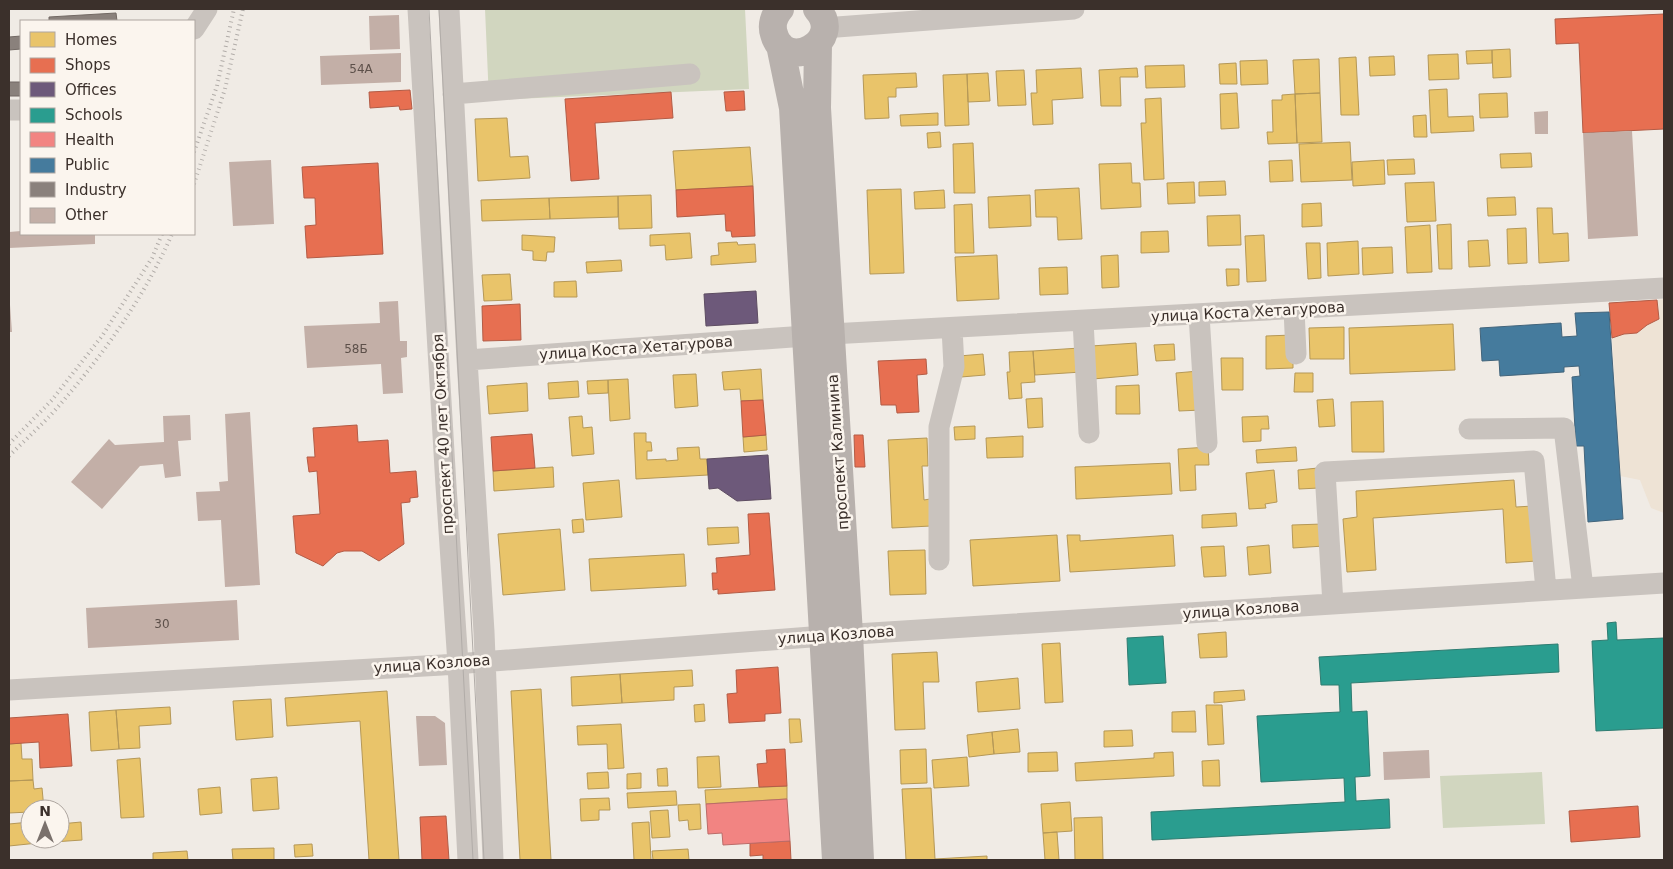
<svg xmlns="http://www.w3.org/2000/svg" width="1673" height="869" font-family="'DejaVu Sans',sans-serif">
<style>
.green{fill:#d1d6bf}
.plaza{fill:#eee3d5}
.homes{fill:#e9c46a;stroke:#b59857}
.shops{fill:#e76f51;stroke:#b35c46}
.offices{fill:#6d597a;stroke:#5e4d62}
.schools{fill:#2a9d8f;stroke:#2f7c71}
.health{fill:#f28482;stroke:#bb6b68}
.public{fill:#457b9d;stroke:#42647b}
.industry{fill:#8a817c;stroke:#726964}
.building{fill:#c3afa7}
.lines{fill:none;stroke-linecap:round;stroke-linejoin:round}
.minor{stroke:#c9c3be;stroke-width:21}
.major{stroke:#b8b1ad;stroke-width:28}
.tram{stroke:#b1aca8;stroke-width:1}
.rail{stroke:#b1aca8;stroke-width:4;stroke-dasharray:1 4;stroke-linecap:butt}
.labels{text-anchor:middle;stroke-width:5;stroke-linejoin:round;paint-order:stroke}
.number-label{font-size:12px;fill:#5d504a}
.street-label{font-size:15px;fill:#3b302b;stroke:#fbf5ee}
</style>
<rect width="100%" height="100%" fill="#f0ebe5"/>
<path class="green" d="M485,9H745L749,89L489,100Z
M1542,772L1545,824L1443,828L1440,776Z"/>
<path class="plaza" d="M1664,299V513L1651,508L1640,480L1620,476L1612,338L1624,334H1637L1647,325L1659,319L1657,300Z"/>
<path class="homes" d="M1510,49L1511,77L1493,78L1492,50Z
M1492,50V63L1467,64L1466,51Z
M1458,54L1459,79L1429,80L1428,55Z
M1394,56L1395,75L1370,76L1369,57Z
M1356,57L1359,115H1341L1339,58Z
M1319,59L1320,93L1295,94L1293,60Z
M1267,60L1268,84L1241,85L1240,61Z
M1236,63L1237,84H1220L1219,64Z
M1184,65L1185,87L1146,88L1145,66Z
M1081,68L1083,98L1052,100L1053,124L1033,125L1031,93H1037L1036,70Z
M1137,68L1138,77H1120L1121,106H1101L1099,70Z
M1024,70L1026,105L998,106L996,71Z
M916,73L917,87L896,88V97H888L889,118L865,119L863,75Z
M988,73L990,101L968,102L967,74Z
M967,74L969,125L945,126L943,75Z
M1447,89L1448,117L1473,116L1474,131L1431,133L1429,90Z
M1237,93L1239,128L1221,129L1220,94Z
M1320,93L1322,142L1297,143L1295,94Z
M1507,93L1508,117L1480,118L1479,94Z
M1295,94L1297,143L1268,144L1267,132H1273L1272,100H1282V95Z
M1161,98L1164,179L1144,180L1141,123H1146L1145,99Z
M938,113V125L901,126L900,115Z
M1426,115L1427,137H1414L1413,116Z
M507,118L510,157L528,156L530,178L478,181L475,119Z
M940,132L941,147L928,148L927,133Z
M1350,142L1352,180L1301,182L1299,144Z
M973,143L975,193H954L953,144Z
M750,147L753,186L676,190L673,151Z
M1531,153L1532,167L1501,168L1500,154Z
M1414,159L1415,174L1388,175L1387,160Z
M1292,160L1293,181L1270,182L1269,161Z
M1384,160L1385,184L1353,186L1352,162Z
M1131,163L1132,183H1140L1141,207L1101,209L1099,164Z
M1225,181L1226,195L1199,196V182Z
M1194,182L1195,203L1168,204L1167,183Z
M1434,182L1436,221L1407,222L1405,183Z
M1079,188L1082,239L1058,240L1057,217H1036L1035,190Z
M901,189L904,273L870,274L867,190Z
M944,190L945,208L915,209L914,192Z
M651,195L652,228L619,229L618,196Z
M1030,195L1031,226L989,228L988,197Z
M618,196V217L550,219L549,198Z
M1515,197L1516,215L1488,216L1487,198Z
M549,198L550,219L482,221L481,200Z
M1321,203L1322,226L1302,227V204Z
M972,204L974,253H955L954,205Z
M1537,208H1552L1553,234L1568,233L1569,261L1539,263Z
M1240,215L1241,245L1208,246L1207,216Z
M1451,224L1452,269H1439L1437,225Z
M1430,225L1432,272L1407,273L1405,227Z
M1526,228L1527,263L1508,264L1507,229Z
M1168,231L1169,252L1141,253V232Z
M690,233L692,258L666,260L665,245L650,246V235Z
M522,235L555,237L554,252H547L546,261L533,260V251L522,250Z
M1264,235L1266,281L1247,282L1245,236Z
M1488,240L1490,266L1469,267L1468,241Z
M1358,241L1359,274L1328,276L1327,243Z
M737,242L738,245L755,244L756,262L711,265V256L719,255L718,243Z
M1306,243H1320L1321,278L1308,279Z
M1392,247L1393,273L1363,275L1362,248Z
M997,255L999,299L957,301L955,257Z
M1118,255L1119,287L1102,288L1101,256Z
M621,260L622,271L587,273L586,262Z
M1067,267L1068,294L1040,295L1039,268Z
M1226,269H1239V285L1227,286Z
M510,274L512,300L484,301L482,275Z
M576,281L577,297H554V282Z
M1453,324L1455,370L1350,374L1349,328Z
M1344,327V359H1310L1309,328Z
M1293,335V368L1266,369V336Z
M1136,343L1138,375L1093,379L1091,346Z
M1174,344L1175,360L1156,361L1154,345Z
M1080,348L1082,372L1035,375L1033,351Z
M1033,351L1035,382L1021,383L1022,398L1009,399L1007,372H1010L1009,352Z
M983,354L985,375L961,377L959,356Z
M1221,358H1243V390H1222Z
M761,369L763,400L741,401L740,389L724,390L722,372Z
M1199,371L1202,410L1179,411L1176,373Z
M1295,373H1313V392H1294Z
M696,374L698,406L675,408L673,375Z
M628,379L630,419L610,421L608,380Z
M608,380V393L588,394L587,381Z
M578,381L579,397L549,399L548,383Z
M527,383L528,411L489,414L487,386Z
M1139,385L1140,414H1116V386Z
M1042,398L1043,427L1028,428L1026,399Z
M1333,399L1335,426L1319,427L1317,400Z
M1383,401L1384,452H1352L1351,402Z
M582,416L583,428L592,427L594,454L572,456L569,417Z
M1268,416L1269,429H1261V441L1243,442L1242,417Z
M975,426V439L955,440L954,427Z
M634,433H646V442H651L652,451H647V460L666,459V461L678,460L677,448L699,447L700,459H707L708,475L636,479Z
M766,435L767,450L744,452L743,437Z
M1023,436V457L987,458L986,438Z
M927,438L928,466H922L924,500L930,499L931,526L892,528L888,440Z
M1208,447L1209,465H1195L1196,490L1180,491L1178,449Z
M1296,447L1297,461L1257,463L1256,450Z
M1170,463L1172,494L1076,499L1075,467Z
M553,467L554,487L494,491L493,471Z
M1318,468L1319,488L1299,489L1298,470Z
M1274,470L1277,502L1265,504L1266,508L1249,509L1246,473Z
M619,480L622,517L586,520L583,483Z
M1514,480L1516,507L1533,506L1537,561L1506,563L1503,509L1373,518L1376,570L1347,572L1343,519L1357,517L1356,491Z
M1236,513L1237,526L1202,528V515Z
M583,519L584,532L573,533L572,520Z
M1323,524L1324,546L1293,548L1292,525Z
M738,527L739,543L708,545L707,528Z
M560,529L565,590L503,595L498,534Z
M1057,535L1060,581L973,586L970,540Z
M1067,535H1080V541L1173,535L1175,566L1070,572Z
M1269,545L1271,573L1249,575L1247,547Z
M1224,546L1226,576L1204,577L1201,547Z
M925,550L926,594L890,595L888,551Z
M684,554L686,586L591,591L589,559Z
M1226,632L1227,657L1200,658L1198,634Z
M1060,643L1063,702L1045,703L1042,644Z
M937,652L939,682H923L925,729L895,730L892,654Z
M692,670L693,686L674,687V700L622,703L620,674Z
M620,674L622,703L572,706L571,677Z
M1018,678L1020,709L978,712L976,682Z
M541,689L551,860H520L511,691Z
M1244,690L1245,700L1214,703V692Z
M387,691L399,860H369L360,721L287,726L285,698Z
M271,699L273,737L236,740L233,701Z
M704,704L705,721L695,722L694,705Z
M1206,705H1222L1224,744L1208,745Z
M170,707L171,724L139,726L140,748L119,749L116,710Z
M116,710L119,749L91,751L89,712Z
M1195,711L1196,732H1172V712Z
M789,719H800L802,742L790,743Z
M621,724L624,768L608,769L607,744L578,745L577,726Z
M1018,729L1020,752L994,754L992,732Z
M1132,730L1133,746L1104,747V731Z
M992,732L994,754L969,757L967,735Z
M21,743L22,759H32L33,780L9,781V744Z
M926,749L927,783L901,784L900,750Z
M1057,752L1058,771L1028,772V753Z
M1173,752L1174,776L1076,781L1075,763L1154,758V753Z
M719,756L721,787L698,788L697,757Z
M967,757L969,786L934,788L932,760Z
M140,758L144,817L121,818L117,760Z
M1219,760L1220,786H1203L1202,761Z
M667,768L668,786H658L657,769Z
M608,772L609,788L588,789L587,773Z
M641,773V788L627,789V774Z
M277,777L279,809L253,811L251,779Z
M33,780L34,789L42,788L44,809H30V812L9,813V781Z
M787,786V799L706,804L705,790Z
M220,787L222,813L200,815L198,789Z
M931,788L935,859L987,856V860H906L902,789Z
M676,791L677,805L628,808L627,793Z
M609,798L610,810H599V820L581,821L580,799Z
M1070,802L1072,831L1043,833L1041,804Z
M700,804L701,829L689,830L688,820L679,821L678,805Z
M668,810L670,837L652,838L650,811Z
M1102,817L1103,860H1075L1074,818Z
M30,822V839H38V843L9,846V824Z
M81,822L82,840L53,842V839H60V824Z
M649,822L651,860H634L632,823Z
M1057,832L1059,860H1045L1043,833Z
M312,844L313,856L295,857L294,845Z
M274,848V860H233L232,849Z
M688,849L689,860H653L652,851Z
M187,851L188,860H153V853Z"/>
<path class="shops" d="M1664,14V129L1583,133L1579,43L1556,44L1555,19Z
M410,90L412,109L400,110L399,106L370,108L369,92Z
M744,91L745,110L726,111L724,92Z
M671,92L673,118L595,123L599,179L571,181L565,99Z
M378,163L383,254L307,258L305,226L316,225L315,198H304L302,167Z
M753,186L755,236L732,237L731,231H726L725,214L677,217L676,190Z
M1657,300L1659,319L1647,325L1637,333L1624,334L1612,338L1609,303Z
M520,304L521,340L483,341L482,306Z
M926,359L927,374L917,375L919,412L897,413L896,405H881L878,361Z
M763,400L766,435L743,437L741,401Z
M357,425L358,442L388,440L390,473L416,471L418,497L410,498V502L401,503L404,544L379,561L362,551H344L337,553L323,566L296,553L293,516L320,514L317,471L309,472L307,457H315L313,428Z
M532,434L535,468L493,471L491,437Z
M854,435H863L865,467H855Z
M769,513L775,590L718,594V589L713,590L712,573H717L716,558L750,555L748,514Z
M778,667L781,713L765,714V721L729,723L727,694L737,693L736,670Z
M68,714L72,766L40,768L39,742L9,744V718Z
M785,749L787,786L759,787L757,764L767,763L766,750Z
M1638,806L1640,837L1571,842L1569,811Z
M446,816L449,860H422L420,817Z
M790,841L791,860H763V855L750,856V843Z"/>
<path class="offices" d="M756,291L758,323L706,326L704,294Z
M768,455L771,499L737,501L718,488L709,489L707,459Z"/>
<path class="schools" d="M1616,622L1617,640L1664,638V728L1596,731L1592,641L1608,640L1607,623Z
M1163,636L1166,683L1129,685L1127,638Z
M1558,644L1559,672L1351,683L1352,712L1367,711L1370,776L1355,777L1356,801L1389,799L1390,828L1152,840L1151,812L1345,802L1344,778L1261,782L1257,716L1340,712L1339,685H1321L1319,657Z"/>
<path class="health" d="M787,799L790,841L723,845L722,833L708,834L706,804Z"/>
<path class="public" d="M1609,312L1623,519L1588,522L1584,446H1576L1572,377L1580,376L1579,366L1564,367V372L1500,376L1499,360L1482,361L1480,328L1561,323L1562,337L1577,336L1575,313Z"/>
<path class="industry" d="M116,13L117,21H49V17Z
M21,36V49L9,50V37Z
M9,82H21V96H9Z"/>
<path class="building" d="M399,15L400,49L370,50L369,16Z
M401,53V82L321,85L320,56Z
M1548,111V134H1535L1534,112Z
M1632,131L1638,236L1588,239L1583,133Z
M271,160L274,224L233,226L229,162Z
M21,231V234H95V244L9,248V232Z
M398,301L400,341H407V357L401,358L403,393L383,394L381,364L307,368L304,326L380,323L379,302Z
M9,305H10L12,332H9Z
M250,412L260,585L225,587L221,520L198,521L196,492L220,491L219,482L228,481L225,414Z
M190,415L191,440L178,441L181,476L165,478L163,464L140,466L102,509L71,482L109,439L115,445L164,442L163,416Z
M237,600L239,640L88,648L86,608Z
M416,716H435L445,723L447,765L419,766Z
M1429,750L1430,778L1384,780L1383,752Z"/>
<g class="lines">
<path class="minor" d="M418,9L446,486L458,664L468,860
M449,9L467,360L484,632L493,860
M824,28L1074,9
M194,29L207,9
M453,94L690,74
M9,110H21
M1294,309L1296,354
M1199,315L1207,443
M1083,321L1089,433
M831,334L1664,288
M467,360L806,336
M1469,429L1564,428L1583,588
M939,560V427L954,367L952,328
M1333,604L1325,472L1534,461L1546,590
M9,690L442,665L824,636L1664,583"/>
<path class="major" d="M780,9C774,16 771,25 774,34C785,74 846,41 817,9
M818,44L817,108L849,634L860,860
M780,45L793,108L836,860"/>
<path class="tram" d="M429,9L473,860
M439,9L484,860"/>
<path class="rail" d="M194,152L217,86L234,9
M194,184L225,89L243,9
M9,444L52,400L102,336L152,258L162,234
M9,456C25,440 42,425 57,408C103,355 144,298 172,234"/>
</g>
<g class="labels">
<g class="number-label">
<text x="361" y="73">54А</text>
<text x="356" y="353">58Б</text>
<text x="162" y="628">30</text>
</g>
<g class="street-label">
<text transform="translate(1248 312) rotate(-3)" y="5">улица Коста Хетагурова</text>
<text transform="translate(636 348) rotate(-4)" y="5">улица Коста Хетагурова</text>
<text transform="translate(443 434) rotate(-93)" y="5">проспект 40 лет Октября</text>
<text transform="translate(838 452) rotate(-94)" y="5">проспект Калинина</text>
<text transform="translate(1241 610) rotate(-4)" y="5">улица Козлова</text>
<text transform="translate(836 635) rotate(-4)" y="5">улица Козлова</text>
<text transform="translate(432 664) rotate(-4)" y="5">улица Козлова</text>
</g>
</g>
<rect width="1673" height="869" fill="none" stroke="#3b302b" stroke-width="20"/>
<rect x="20" y="20" width="175" height="215" fill="#fbf5ee" stroke="#aea6a0"/>
<rect x="30" y="32" width="25" height="15" fill="#e9c46a" stroke="#aea6a0"/>
<text x="65" y="45" font-size="15" fill="#3b302b">Homes</text>
<rect x="30" y="58" width="25" height="15" fill="#e76f51" stroke="#aea6a0"/>
<text x="65" y="70" font-size="15" fill="#3b302b">Shops</text>
<rect x="30" y="82" width="25" height="15" fill="#6d597a" stroke="#aea6a0"/>
<text x="65" y="95" font-size="15" fill="#3b302b">Offices</text>
<rect x="30" y="108" width="25" height="15" fill="#2a9d8f" stroke="#aea6a0"/>
<text x="65" y="120" font-size="15" fill="#3b302b">Schools</text>
<rect x="30" y="132" width="25" height="15" fill="#f28482" stroke="#aea6a0"/>
<text x="65" y="145" font-size="15" fill="#3b302b">Health</text>
<rect x="30" y="158" width="25" height="15" fill="#457b9d" stroke="#aea6a0"/>
<text x="65" y="170" font-size="15" fill="#3b302b">Public</text>
<rect x="30" y="182" width="25" height="15" fill="#8a817c" stroke="#aea6a0"/>
<text x="65" y="195" font-size="15" fill="#3b302b">Industry</text>
<rect x="30" y="208" width="25" height="15" fill="#c3afa7" stroke="#aea6a0"/>
<text x="65" y="220" font-size="15" fill="#3b302b">Other</text>
<g transform="translate(45 824)"><circle r="24" fill="#fbf5ee" stroke="#aea6a0"/>
<path d="M0-4L9 19L0 12L-9 19Z" fill="#7a716c"/>
<text y="-8" font-size="14" font-weight="bold" text-anchor="middle" fill="#3b302b">N</text>
</g>
</svg>
